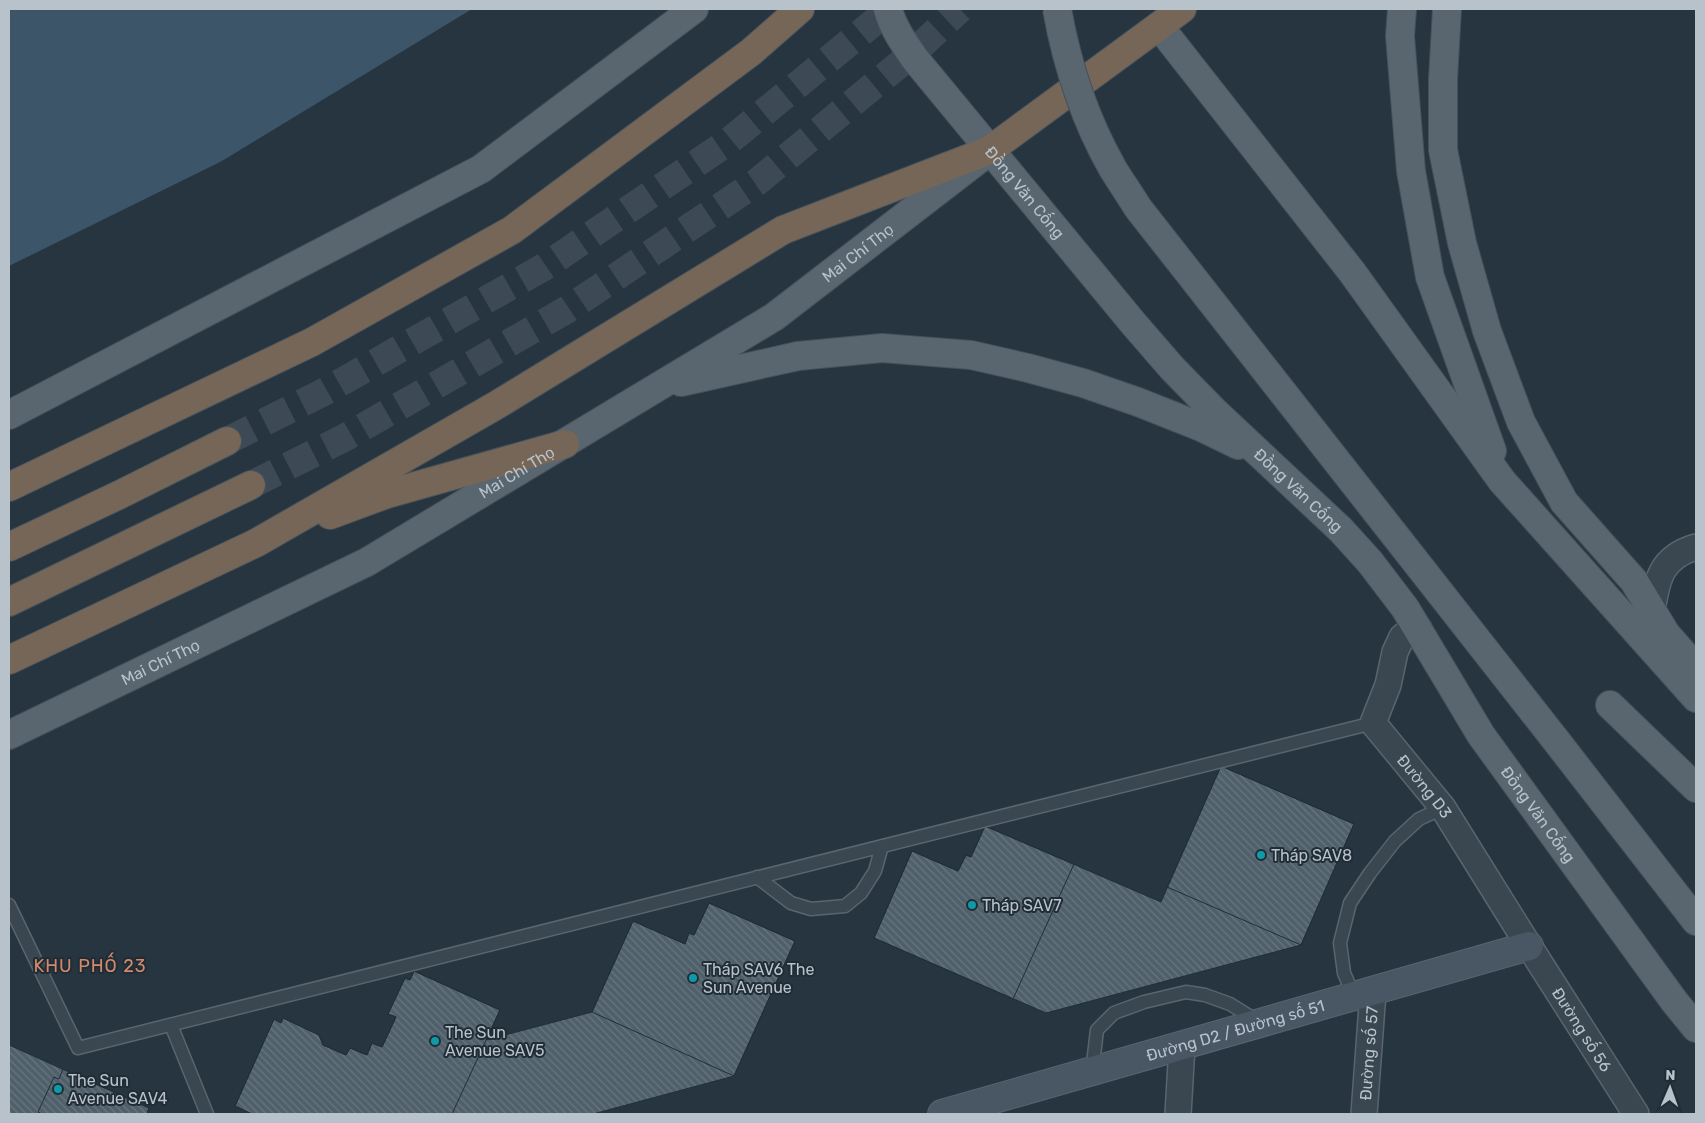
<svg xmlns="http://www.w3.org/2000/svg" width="1705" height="1123" font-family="Rubik,sans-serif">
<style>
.water{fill:#3d5568}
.building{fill:url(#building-back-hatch);stroke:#222e38}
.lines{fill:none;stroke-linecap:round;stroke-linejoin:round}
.highway-tunnel{stroke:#3d4a55;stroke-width:28;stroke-dasharray:28 14;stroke-linecap:butt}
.lane-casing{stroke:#59656e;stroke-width:15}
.street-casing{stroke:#59656e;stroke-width:28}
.secondary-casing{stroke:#59656e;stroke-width:30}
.primary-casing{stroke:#45505a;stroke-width:30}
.highway-casing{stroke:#46525b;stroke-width:30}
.lane{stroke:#3b4750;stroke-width:12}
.street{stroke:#3b4750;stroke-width:25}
.secondary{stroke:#495663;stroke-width:28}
.primary{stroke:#596670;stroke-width:28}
.highway{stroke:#766658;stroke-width:28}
.primary-bridge-casing{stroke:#45505a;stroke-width:30;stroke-linecap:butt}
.primary-bridge{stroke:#596670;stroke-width:28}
.culture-dot{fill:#0f9aa8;stroke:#202c36;stroke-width:2}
.labels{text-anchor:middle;stroke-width:4;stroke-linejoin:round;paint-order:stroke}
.street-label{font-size:16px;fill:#b8c2cb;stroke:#202c36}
.poi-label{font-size:16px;fill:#b8c2cb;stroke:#202c36;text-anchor:start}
.neighbourhood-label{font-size:18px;letter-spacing:1px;fill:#d28a6b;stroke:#202c36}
</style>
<defs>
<pattern id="building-back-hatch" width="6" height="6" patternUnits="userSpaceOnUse" patternTransform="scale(1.25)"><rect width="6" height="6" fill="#50606b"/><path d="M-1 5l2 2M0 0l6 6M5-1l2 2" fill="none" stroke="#67757f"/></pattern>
</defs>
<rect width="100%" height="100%" fill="#273540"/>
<path class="water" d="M9,9H472L222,161L9,266Z"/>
<path class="building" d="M1221,766L1354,824L1301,945L1167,887Z
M1221,766L1354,824L1301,945L1046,1013L874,938L912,851L958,871L966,855L971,857L985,826L1161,902Z
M985,826L1074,864L1013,999L874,938L912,851L958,871L966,855L971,857Z
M709,903L795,941L734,1076L592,1012L633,921L685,944L689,933L694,935Z
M709,903L795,941L734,1076L593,1114H252L235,1106L274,1019L281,1023L283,1018L319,1035L323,1045L346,1055L350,1048L367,1055L372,1043L382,1047L396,1017L388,1014L405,978L410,980L414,971L500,1010L486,1040L592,1012L633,921L685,944L689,933L694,935Z
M414,971L500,1010L452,1114H252L235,1106L274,1019L281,1023L283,1018L319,1035L323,1045L346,1055L350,1048L367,1055L372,1043L382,1047L396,1017L388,1014L405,978L410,980Z
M9,1045L149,1108L147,1114H9Z
M63,1069L149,1108L147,1114H42L38,1112L54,1077L59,1079Z"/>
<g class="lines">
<path class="highway-tunnel" d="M227,441L322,393L544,267L728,142L890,9
M251,485L346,437L568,309L757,182L913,53L960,9"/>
<defs>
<path id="lane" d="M757,877L791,903L811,909L845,906L861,893L875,871L882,846
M9,905L78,1048L1373,723
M1354,996L1344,973L1340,943L1350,903L1370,873L1395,841L1419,819L1443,808
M171,1025L207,1114
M1092,1072L1097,1030L1114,1013L1144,1002L1186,992L1205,995L1230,1004L1259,1022"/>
<g id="street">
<path d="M1652,611C1657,579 1661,557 1696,547"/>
<path id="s1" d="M1419,629L1410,631L1402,637L1395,652L1388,685L1373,723L1443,808L1529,946L1636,1114"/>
<path d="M1178,1114L1182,1046"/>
<path id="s2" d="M1364,1114L1373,992"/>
</g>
<g id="secondary">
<path id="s3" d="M942,1114L1529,946"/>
</g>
<g id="primary">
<path id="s4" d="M888,9C893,28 904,43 915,59L1133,323L1172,368L1214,411L1341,530L1370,562L1405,608L1481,735L1674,1001L1696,1028"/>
<path d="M1402,9L1400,36L1411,171L1430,277L1492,451"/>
<path d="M1447,9L1443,79V150L1462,243L1487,331L1521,422L1564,502L1634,581L1666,634L1696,668"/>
<path d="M1159,26L1352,272L1502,481L1696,698"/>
<path d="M681,382L798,356L882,348L971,355L1028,368L1083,383L1138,402L1201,427L1238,445"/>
<path d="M9,415L481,169L694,9"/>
<path d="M1610,705L1696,788"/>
<path id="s5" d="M9,735L367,562L774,317L983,156"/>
<path d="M1558,743L1696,921"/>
</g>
<path id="highway" d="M9,487L312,342L512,230L751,52L800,9
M330,515L387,494L565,444
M9,547L119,495L227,441
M9,602L251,485
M9,660L256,543L495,406L783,230L990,150L1182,9"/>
</defs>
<use href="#lane" class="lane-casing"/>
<use href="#street" class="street-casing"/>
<use href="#secondary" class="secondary-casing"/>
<use href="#primary" class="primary-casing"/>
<use href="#highway" class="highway-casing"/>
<use href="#lane" class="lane"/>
<use href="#street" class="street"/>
<use href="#secondary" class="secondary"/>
<use href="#primary" class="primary"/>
<use href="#highway" class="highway"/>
<defs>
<path id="primary-bridge" d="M1057,9C1067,65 1085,120 1113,169C1121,182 1130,195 1138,208L1558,743"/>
</defs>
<use href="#primary-bridge" class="primary-bridge-casing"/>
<use href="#primary-bridge" class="primary-bridge"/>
</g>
<g class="culture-dot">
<circle cx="1261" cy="855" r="5"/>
<circle cx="972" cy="905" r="5"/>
<circle cx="693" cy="978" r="5"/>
<circle cx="435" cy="1041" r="5"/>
<circle cx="58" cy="1089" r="5"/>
</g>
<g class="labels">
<g class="street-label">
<text dy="6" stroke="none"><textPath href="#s4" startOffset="230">Đồng Văn Cống</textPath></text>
<text dy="6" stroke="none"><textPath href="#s5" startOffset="978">Mai Chí Thọ</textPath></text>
<text dy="6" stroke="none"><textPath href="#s5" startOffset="572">Mai Chí Thọ</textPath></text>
<text dy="6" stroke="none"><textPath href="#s4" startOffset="635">Đồng Văn Cống</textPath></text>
<text dy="6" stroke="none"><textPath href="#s5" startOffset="168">Mai Chí Thọ</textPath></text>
<text dy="6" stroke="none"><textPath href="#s1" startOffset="192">Đường D3</textPath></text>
<text dy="6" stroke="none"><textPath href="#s4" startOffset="1040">Đồng Văn Cống</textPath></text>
<text dy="6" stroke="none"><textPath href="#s3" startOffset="305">Đường D2 / Đường số 51</textPath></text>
<text dy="6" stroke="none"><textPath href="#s1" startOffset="482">Đường số 56</textPath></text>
<text dy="6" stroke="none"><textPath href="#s2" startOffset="61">Đường số 57</textPath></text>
</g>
<g class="poi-label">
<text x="1271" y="861">Tháp SAV8</text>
<text x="982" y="911">Tháp SAV7</text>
<text x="703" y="975">Tháp SAV6 The<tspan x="703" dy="18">Sun Avenue</tspan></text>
<text x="445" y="1038">The Sun<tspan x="445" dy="18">Avenue SAV5</tspan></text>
<text x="68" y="1086">The Sun<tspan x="68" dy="18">Avenue SAV4</tspan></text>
</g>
<g class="neighbourhood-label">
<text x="90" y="972">KHU PHỐ 23</text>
</g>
</g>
<rect width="1705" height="1123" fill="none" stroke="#b8c2cb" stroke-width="20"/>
<g transform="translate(1670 1088) rotate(2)" stroke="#202c36" stroke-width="4" paint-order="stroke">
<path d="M0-4L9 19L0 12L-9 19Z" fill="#b8c2cb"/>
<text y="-8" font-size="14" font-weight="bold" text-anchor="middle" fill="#b8c2cb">N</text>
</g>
</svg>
